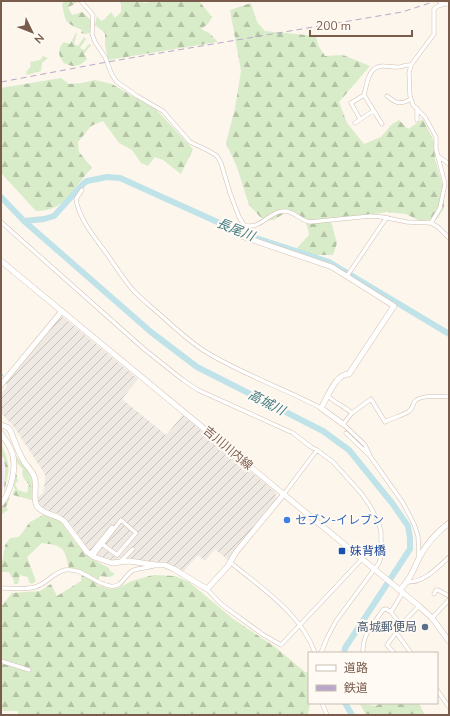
<svg xmlns="http://www.w3.org/2000/svg" width="450" height="716" font-family="'Nunito Sans','Noto Sans JP',sans-serif">
<style>
.industrial{fill:url(#industrial-furrows)}
.education{fill:#f3e8fa}
.forest{fill:url(#forest-firs)}
.lines{fill:none;stroke-linecap:round;stroke-linejoin:round}
.stream{stroke:#a5d3da;stroke-width:1}
.river{stroke:#bfe3e8;stroke-width:6}
.street-casing{stroke:#d1beb0;stroke-width:4.5}
.secondary-casing{stroke:#d6c0b0;stroke-width:6}
.street{stroke:#fff;stroke-width:3.5}
.secondary{stroke:#fff;stroke-width:5}
.rail{stroke:#b9a8c9;stroke-width:1;stroke-dasharray:6 4;stroke-linecap:butt}
.shop-dot{fill:#3f7fe0;stroke:#fffaf3;stroke-width:1.5}
.transit-dot{fill:#1a4fb4;stroke:#fffaf3;stroke-width:1.5}
.service-dot{fill:#5c6f8a;stroke:#fffaf3;stroke-width:1.5}
.labels{text-anchor:middle;stroke-width:4;stroke-linejoin:round;paint-order:stroke}
.street-label{font-size:12px;fill:#7a5c4d;stroke:#fffaf3}
.shop-label{font-size:12px;fill:#366cbe;stroke:#fffaf3;text-anchor:start}
.transit-label{font-size:12px;fill:#164399;stroke:#fffaf3;text-anchor:start}
.service-label{font-size:12px;fill:#4e5e75;stroke:#fffaf3;text-anchor:end}
.water-label{font-size:13px;font-style:italic;fill:#437c86;stroke:#fffaf3}
</style>
<defs>
<pattern id="industrial-furrows" width="10" height="10" patternUnits="userSpaceOnUse"><rect width="10" height="10" fill="#efe9e4"/><path d="M-1 1l2-2M0 10L10 0M9 11l2-2" fill="none" stroke="#c7c0bb"/></pattern>
<pattern id="forest-firs" width="22" height="20" patternUnits="userSpaceOnUse"><rect width="22" height="20" fill="#d8ecc9"/><path d="M5 1l3.5 6h-7zM16 11l3.5 6h-7z" fill="#b4c2a5"/></pattern>
</defs>
<rect width="100%" height="100%" fill="#fdf6ec"/>
<path class="industrial" d="M63,317L138,379L122,399L166,435L183,415L275,492L277,499L229,561L215,549L205,561L198,555L183,572L175,566L167,563L127,559L115,561L98,556L90,551L68,521L59,514L43,509L38,504V497L43,493L45,482V475L43,471L14,427L1,413V394L7,386L6,383L60,318Z"/>
<path class="education" d="M1,456L3,458L4,468V485L1,494Z"/>
<path class="forest" d="M65,1L72,2L78,1L73,5L68,7L72,15L82,12L92,21L90,33L85,34L81,33L82,30C64,22 66,23 62,4Z
M119,1H133L146,3L152,1H199L212,17L208,24L201,29L209,33L218,42L108,60L105,45V33L95,25L97,16L101,21L105,19L111,12L115,18L121,12V4Z
M251,3L257,22L265,31L316,36L318,45L325,56L343,55L370,66L339,102L347,123L364,144L381,137L392,124L399,120L408,129L423,119L434,142L435,159L444,189V208L437,219L420,221L406,214L387,212L354,217L331,222L337,243L333,255H313L297,248L309,235C307,219 301,215 286,212L274,220L264,221L249,205L237,167L226,143L235,108L241,71L230,10Z
M76,33H77L74,44L78,46L84,37L86,39L80,48L84,50L89,44L91,45L84,54L87,59C80,67 73,68 64,63C58,56 57,49 64,42L70,44Z
M43,56L48,58L42,63L41,71L27,75L26,72L31,66L30,62L40,60Z
M61,78L69,84L82,83L95,80L112,84L134,97L152,105L193,149L181,174L163,160L155,157L148,166L141,163L132,150L119,143L103,121L91,126L78,142L79,152L92,168C73,186 68,211 36,211L1,173V88Z
M1,444C12,467 9,469 4,493L5,467L4,458L1,456Z
M16,456C28,469 38,483 32,500L13,495V493L15,490L13,485L15,474L16,473L18,481L15,484L18,490L27,493L29,485C26,480 20,477 23,469L17,463Z
M9,497L10,498L6,507L8,510L1,515V507Z
M43,515L56,518L62,523L75,542L90,558L109,568L110,571L115,574L110,577L100,576L97,585L110,589L118,588L132,581L153,575L175,576L189,582L232,618L275,647L305,672L309,673L310,703L308,715H18V711H3L1,705V607L12,593L40,591L51,584L57,596L81,581L82,572L69,568C64,547 64,546 42,543L27,557L36,581L32,584L29,582L28,577L20,575L18,584H14V581L9,572H1V561L3,559L5,545L10,538L19,537L30,522Z
M381,703L419,704L425,715H366L360,704L376,706Z"/>
<g class="lines">
<path class="stream" d="M1,373L3,376"/>
<path class="river" d="M1,197L24,221L151,332L197,367L323,431L349,450L392,503L408,526L410,538V549L345,648L344,653
M24,221L44,219L54,216L84,183L87,181L107,177L120,178L244,234L329,262L449,334
M345,703L352,715"/>
<defs>
<path id="street" d="M81,1L93,15L92,34L95,42L105,57L112,75L117,82L137,96L163,111L190,142L209,151L217,156L221,163L230,193L239,217L244,225C260,231 269,211 284,211C294,211 301,221 310,222L371,216L382,217L407,222L431,223L438,227L449,238
M439,1L444,4H449
M387,96C397,104 400,105 411,99
M360,119L351,103L364,95
M417,120V108
M355,123L373,111
M382,124L364,95C367,84 368,66 383,66C387,66 392,67 396,67C401,68 405,64 411,65
M438,156L449,164
M82,190L76,199C79,219 95,238 107,254C115,266 123,278 132,289C139,297 148,304 156,311C172,325 188,341 206,352C242,374 283,388 321,408
M1,222L144,349L183,380L198,390L293,433L311,447L317,450L333,462L361,493L370,506L378,521L381,532V541L384,547L379,563L336,621L327,638L321,653
M431,223L440,208L445,184L436,149V137L425,117L413,105L410,96L409,73L411,65L434,34V9L438,6L444,4
M238,235L244,225
M347,276L387,217
M328,396C335,403 344,406 352,413
M346,433L370,456L403,503L414,524L418,536L419,557
M370,456L365,445L343,424L352,413L371,399L385,422C392,418 401,416 408,412C413,409 412,405 415,401C421,395 441,396 449,397
M284,494L317,450
M90,554L112,527
M93,556L121,520L136,533L117,555L102,544
M120,562L133,549
M230,562C261,588 301,613 315,653
M408,582C425,582 437,568 449,557
M1,588C12,588 25,590 35,587C46,584 53,573 65,570C82,567 94,584 110,586C122,588 124,576 132,571C139,567 148,569 156,565
M207,589L221,604L262,634L281,645L362,559
M434,594L436,590H438L449,596
M391,612L401,625
M432,618L449,600
M363,653C362,634 373,625 383,610L386,609L391,612L403,592
M394,653L387,645L396,633
M411,653L395,631L419,606
M1,661L29,670
M437,690L449,707
M322,703L327,715"/>
<path id="secondary" d="M238,235L332,267L394,306L349,374C335,374 328,397 321,408L343,424
M1,261L419,606L432,618L449,641
M1,385L62,311
M1,425L7,427L10,430C14,439 17,449 22,458C25,465 31,469 34,476C38,485 32,498 37,506C43,515 56,514 64,521L87,552L94,557L112,563L129,561L156,565H165L174,569L207,589L228,566L236,552L284,494
M1,433C4,439 9,444 11,450C18,465 11,492 1,504
M400,590C410,579 413,571 419,558C426,544 436,533 449,523"/>
</defs>
<use href="#street" class="street-casing"/>
<use href="#secondary" class="secondary-casing"/>
<use href="#street" class="street"/>
<use href="#secondary" class="secondary"/>
<path class="rail" d="M1,82L107,62L402,12L436,1"/>
</g>
<circle class="shop-dot" cx="287" cy="520" r="4"/>
<rect class="transit-dot" x="338" y="547" width="8" height="8" rx="2"/>
<circle class="service-dot" cx="425" cy="627" r="4"/>
<g class="labels">
<g class="street-label">
<text transform="translate(228 448) rotate(40)" y="4">吉川川内線</text>
</g>
<g class="shop-label">
<text x="295" y="524">セブン-イレブン</text>
</g>
<g class="transit-label">
<text x="350" y="555">妹背橋</text>
</g>
<g class="service-label">
<text x="417" y="631">高城郵便局</text>
</g>
<g class="water-label">
<text transform="translate(236 229) rotate(22)" y="5">長尾川</text>
<text transform="translate(267 402) rotate(27)" y="5">高城川</text>
</g>
</g>
<rect width="450" height="716" fill="none" stroke="#7a5c4d" stroke-width="4"/>
<rect x="308" y="652" width="130" height="52" fill="#fffaf3" stroke="#cabbb1"/>
<rect x="316" y="665" width="20" height="6" fill="#ffffff" stroke="#cabbb1"/>
<text x="344" y="672" font-size="12" fill="#7a5c4d">道路</text>
<rect x="316" y="685" width="20" height="6" fill="#b9a8c9" stroke="#cabbb1"/>
<text x="344" y="692" font-size="12" fill="#7a5c4d">鉄道</text>
<g transform="translate(32 32) rotate(133)" stroke="#fffaf3" stroke-width="3" paint-order="stroke">
<path d="M0-3L7 15L0 10L-7 15Z" fill="#7a5c4d"/>
<text y="-6" font-size="11" font-weight="bold" text-anchor="middle" fill="#7a5c4d">N</text>
</g>
<path d="M310 30v6h102v-6" fill="none" stroke="#7a5c4d" stroke-width="2"/>
<text x="316" y="30" font-size="12" fill="#7a5c4d" stroke="#fffaf3" stroke-width="3" paint-order="stroke">200 m</text>
</svg>
